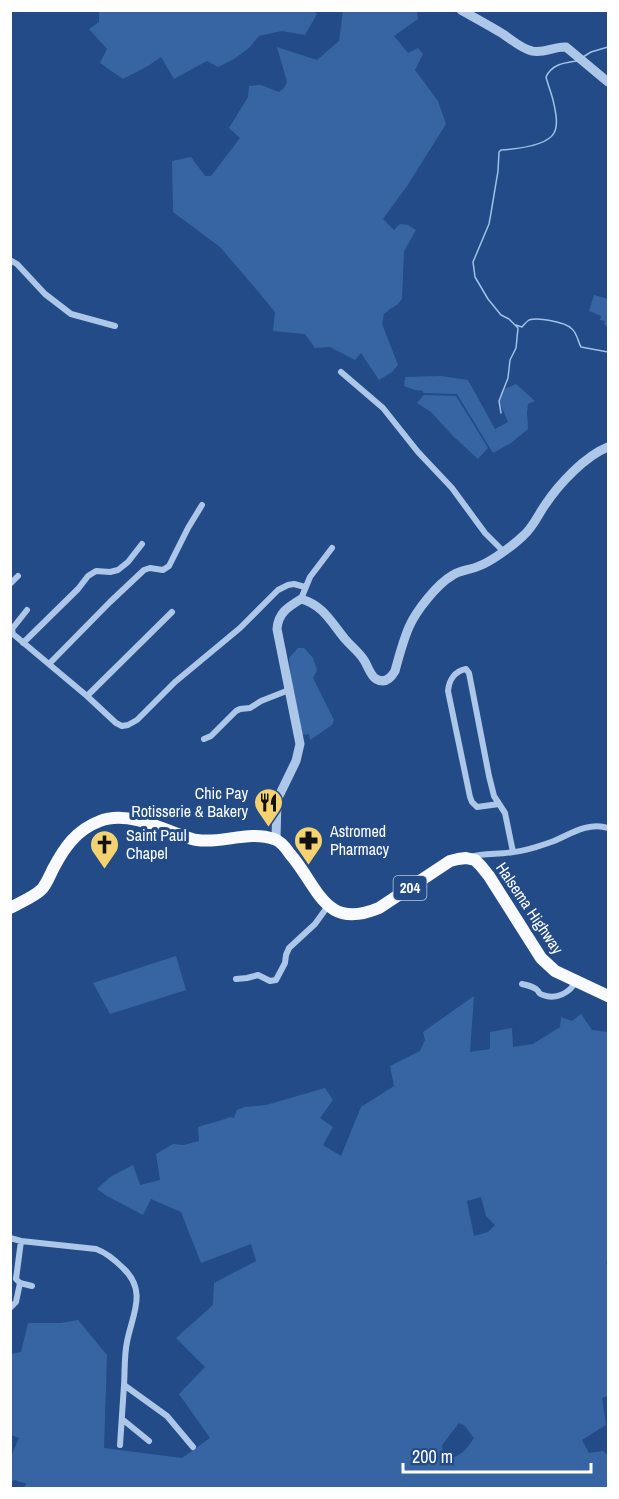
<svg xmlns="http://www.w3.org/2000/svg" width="619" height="1499" font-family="'Archivo Narrow',sans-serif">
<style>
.green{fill:#3765a4;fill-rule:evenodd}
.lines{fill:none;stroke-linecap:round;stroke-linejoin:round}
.stream{stroke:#a1c1ea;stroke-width:1.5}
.minor{stroke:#adc7e9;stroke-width:6}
.tertiary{stroke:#adc7e9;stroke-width:9}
.trunk{stroke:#f8fafe;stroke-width:12}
.labels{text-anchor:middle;stroke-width:6;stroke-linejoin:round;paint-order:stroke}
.shield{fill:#234b87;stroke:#bdc9db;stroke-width:1.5}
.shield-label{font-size:15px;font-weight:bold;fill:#fff}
.poi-label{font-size:16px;fill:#fff;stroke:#234b87;text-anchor:start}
.street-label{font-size:16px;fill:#fff;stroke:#234b87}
</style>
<rect width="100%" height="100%" fill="#234b87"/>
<path class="green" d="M313,11L317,14L305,35L282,31L259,36L249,48L234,59L218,67L207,61L174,79L161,57L148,66L123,79L100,63L107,49L89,29L99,22V11Z
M343,11H417L418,19L394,36L408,53L418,48L423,54L415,70L438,101L446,124L407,186L383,219L394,230L400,224L408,225L416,230L404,251L402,299L397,305L390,309L384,314L382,324L398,365L392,372L379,380L361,353L355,360L330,347L315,348L305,334L273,331L275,312L256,289L220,247L173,212L172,161L191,157L205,176H211L240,138L229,128L248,97L249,86L261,85L279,92L284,88L287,82L277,47L317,60L339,41Z
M594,295L608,299V328L604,324L605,321L600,320L601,316L589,311Z
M441,376L468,380L495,429L508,422L499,401L502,390L516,384L535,401L528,404L527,413L528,429L511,443L493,453L457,394L423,393V391L415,390L404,386L405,377Z
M424,395L456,396L488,448L478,459L453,436L431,412L417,403Z
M298,648H304L313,658L317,670L313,678L334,720L332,725L310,740L309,734L302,735L294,707L289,658Z
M176,956L186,990L110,1014L93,983Z
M474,996L470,1052L490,1049V1032L512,1028L513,1047L533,1044L560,1027L561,1017L572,1021L581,1014L592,1030L608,1032V1260L606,1262L608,1267V1396L602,1398L606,1425L582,1440L589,1453L603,1451L608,1455V1488H21L25,1486L26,1483L20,1482L15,1480L11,1482L10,1459L19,1438L11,1435V1354L21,1352L28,1323H61L78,1320L107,1355L104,1448L182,1458L210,1438L179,1394L205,1367L176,1338L213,1305L214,1283L256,1261L251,1244L201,1263L181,1212L151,1199L143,1215L107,1196L97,1189L110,1177L133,1165L140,1185L160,1180L156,1154L173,1144L184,1145L199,1141L198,1127C209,1123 219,1122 230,1117L234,1118L237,1110L245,1107L266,1105L325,1088L333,1100L320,1118L333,1127L323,1145L341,1156L361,1107L394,1086L390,1066L420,1051L425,1040L423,1032ZM481,1197L486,1216L495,1225L488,1232L474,1236L467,1201ZM459,1423L465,1426L474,1438C466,1450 460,1459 443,1458L442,1445Z"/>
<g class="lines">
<path class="stream" d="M583,57L591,52L608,47
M516,325L522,327C524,325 526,322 529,320C537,317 566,322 572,329C577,333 578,342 581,347L608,352
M501,413L499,401L508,378L510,360L516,348L518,328L509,319L501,315L488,299L475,277L473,262L489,224L491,213L498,171L499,152L501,150C515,149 547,146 554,133C559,124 555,109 553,100C551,92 548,85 546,77C552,64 564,63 577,61"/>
<path class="minor" d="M10,260L17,264L45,294L71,314L115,326
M341,372L383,408L418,452L452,488L485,533L503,551
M10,584L18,576
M301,599L310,577L332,548
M27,610L12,629L13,634L87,696L116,723L122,726L128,725L137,720L175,682L240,628L278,590L288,585L294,584L305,587
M23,643L78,589L88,576L96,571L110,572L118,570L128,562L142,544
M49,664L110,602L144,570L150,568L163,570L169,566L188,528L202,505
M87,696L172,612
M204,739L211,736L236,711L240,709L250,708L261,701L289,690
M499,804L477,807L472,802L470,797L448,691C449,680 455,671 466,669L469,673L489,776L494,796L505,813L513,852
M470,857C484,852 499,855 513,852C524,851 543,845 554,841C572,833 589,822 608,828
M236,979L247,978L258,975L270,981L276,980L285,963L286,955L289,948L315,924L328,906
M522,984C526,985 532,986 536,989C541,993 537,993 543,995C556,1000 570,993 576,981
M10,1238L21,1241L96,1249C107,1253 115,1260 123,1268C148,1291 132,1315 127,1342C124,1356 125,1371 124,1385L167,1416L193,1447
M21,1241L16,1279L20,1283L32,1286
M10,1308L16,1302L20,1283
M122,1419L149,1441
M120,1445L124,1385"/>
<path class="tertiary" d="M461,10C475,18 490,26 503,34C512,40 522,49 532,51C544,54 554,46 566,47L608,82
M276,839L277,800L296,761L300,744L277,629C278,613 288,607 301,599C323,605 331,622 345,639C351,646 359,652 364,660C368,666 370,675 376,679C385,684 391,678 395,671C399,656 403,641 409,627C416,611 437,584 453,575C461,570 470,570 479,566C491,562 515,544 524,535C533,527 538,515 545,505C559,484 585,456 608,447"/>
<path class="trunk" d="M10,908C21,902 34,897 42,889C47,883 50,875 53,869C64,848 76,830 100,821C123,812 153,824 175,833C182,835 189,839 197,840C222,844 249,830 274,839C281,841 286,848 290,854C319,887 324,931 379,908L450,861L458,859L466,858L475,860L481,866L489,876L541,958L555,971L608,996"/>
</g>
<defs>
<symbol id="restaurant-pin" viewBox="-11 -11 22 30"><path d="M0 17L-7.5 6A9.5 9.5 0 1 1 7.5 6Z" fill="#f4d270" stroke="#234b87"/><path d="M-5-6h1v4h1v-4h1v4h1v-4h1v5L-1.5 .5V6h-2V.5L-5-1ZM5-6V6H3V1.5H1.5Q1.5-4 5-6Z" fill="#111"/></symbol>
<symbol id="pharmacy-pin" viewBox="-11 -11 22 30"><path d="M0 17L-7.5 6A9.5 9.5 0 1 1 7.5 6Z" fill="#f4d270" stroke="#234b87"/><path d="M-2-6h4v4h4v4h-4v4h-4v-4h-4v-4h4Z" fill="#111"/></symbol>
<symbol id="church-pin" viewBox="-11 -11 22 30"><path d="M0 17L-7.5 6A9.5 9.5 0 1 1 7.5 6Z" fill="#f4d270" stroke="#234b87"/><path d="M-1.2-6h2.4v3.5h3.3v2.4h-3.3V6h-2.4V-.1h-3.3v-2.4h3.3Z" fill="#111"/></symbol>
</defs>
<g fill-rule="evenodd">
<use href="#restaurant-pin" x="252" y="786" width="33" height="45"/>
<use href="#pharmacy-pin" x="292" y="824" width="33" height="45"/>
<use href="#church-pin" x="88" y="828" width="33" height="45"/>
</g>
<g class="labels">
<rect class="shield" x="393.5" y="876" width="33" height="24" rx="4.5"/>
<g class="shield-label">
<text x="410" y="893">204</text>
</g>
<g class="poi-label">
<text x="248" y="799" text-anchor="end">Chic Pay<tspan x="248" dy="18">Rotisserie &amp; Bakery</tspan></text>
<text x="330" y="837">Astromed<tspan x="330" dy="18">Pharmacy</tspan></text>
<text x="126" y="841">Saint Paul<tspan x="126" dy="18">Chapel</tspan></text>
</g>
<g class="street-label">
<text transform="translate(530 908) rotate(56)" y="6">Halsema Highway</text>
</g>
</g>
<rect width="619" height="1499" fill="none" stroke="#ffffff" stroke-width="24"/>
<path d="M403 1463v9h188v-9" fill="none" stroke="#ffffff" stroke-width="3"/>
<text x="412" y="1463" font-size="18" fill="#ffffff" stroke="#234b87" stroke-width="4.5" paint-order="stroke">200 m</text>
</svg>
